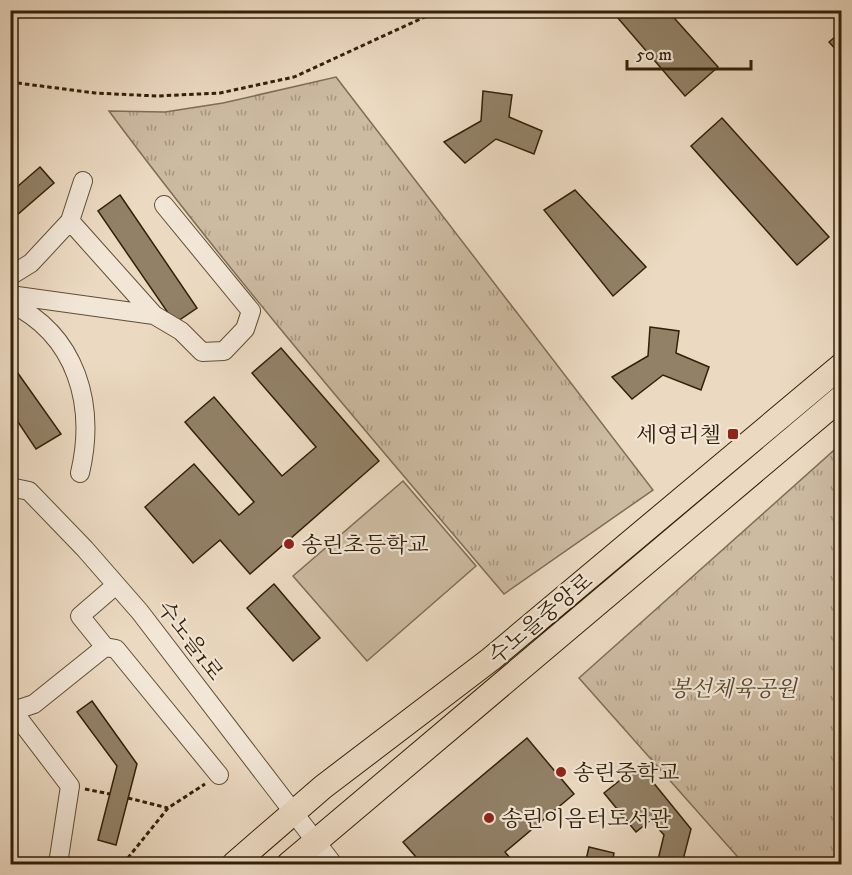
<svg xmlns="http://www.w3.org/2000/svg" width="852" height="875" font-family="'IM FELL DW Pica','Noto Serif KR',serif">
<style>
.grass{fill:url(#grass-tufts);stroke:#7f6e54;stroke-width:1.5}
.pitch{fill:#ccbaa1;stroke:#7f6e54;stroke-width:1.5}
.building{fill:#928167;stroke:#322106;stroke-width:1.5}
.lines{fill:none;stroke-linecap:round;stroke-linejoin:round}
.minor-casing{stroke:#604f35;stroke-width:20}
.major-casing{stroke:#322106;stroke-width:26}
.path{stroke:#322106;stroke-width:3;stroke-dasharray:4.5 3;stroke-linecap:butt}
.minor{stroke:#f2e6d7;stroke-width:18}
.major{stroke:#ebd9c1;stroke-width:24}
.poi-dot{fill:#8f2418;stroke:#f2e6d7;stroke-width:2}
.labels{text-anchor:middle;stroke-width:4.5;stroke-linejoin:round;paint-order:stroke}
.poi-label{font-size:22px;fill:#322106;stroke:#f2e6d7;text-anchor:start}
.street-label{font-size:22px;fill:#322106;stroke:#f2e6d7}
.park-label{font-size:22px;font-style:italic;fill:#58472d;stroke:#f2e6d7}
</style>
<defs>
<pattern id="grass-tufts" width="24" height="20" patternUnits="userSpaceOnUse" patternTransform="scale(1.5)"><rect width="24" height="20" fill="#ccbaa1"/><path d="M3 7l-1-3M5 7V3M7 7l1-3M15 17l-1-3M17 17v-4M19 17l1-3" fill="none" stroke="#a69781"/></pattern>
</defs>
<rect width="100%" height="100%" fill="#ebd9c1"/>
<filter id="stains"><feTurbulence type="fractalNoise" baseFrequency=".00333" numOctaves="4"/><feColorMatrix values="0 0 0 0 .2 0 0 0 0 .09 0 0 0 0 .02 0 0 0 .5 -.17"/></filter>
<radialGradient id="worn" r=".72"><stop offset=".6" stop-color="#630" stop-opacity="0"/><stop offset="1" stop-color="#630" stop-opacity=".3"/></radialGradient>
<path class="grass" d="M336,77L653,490L504,594C369,435 233,278 109,111L165,112L223,103Z
M841,444V864H744L579,678Z"/>
<path class="pitch" d="M403,481L476,566L367,661L293,576Z"/>
<path class="building" d="M611,10H667L718,67L685,96Z
M842,31V56L829,42Z
M483,91L512,95L509,117L542,131L534,154L496,139L465,163L444,142L481,121Z
M722,118L829,237L797,265L691,146Z
M40,167L54,183L10,221V193Z
M575,190L646,267L613,296L544,210Z
M120,195L197,308L175,323L98,211Z
M650,327L679,331L676,353L709,367L701,390L663,375L632,399L612,377L648,356Z
M281,348L379,461L250,574L220,540L193,563L145,507L194,464L239,515L254,502L185,422L214,397L282,476L316,447L252,373Z
M10,362L61,434L36,449L10,410Z
M274,584L320,638L293,661L247,608Z
M92,701L137,764L116,845L98,840L117,766L77,712Z
M527,738L574,794L505,852L515,864H422L403,842Z
M639,765L691,829L682,864H657L664,835L651,820L636,832L604,793Z
M589,847L614,853L612,864H585Z"/>
<g class="lines">
<defs>
<path id="minor" d="M70,221L154,315
M10,276L31,263L70,221L83,181
M10,295L154,315L181,331L202,352L224,351L245,329L251,311L164,205
M10,303C77,335 96,405 80,473
M10,487L29,491L85,549L140,612L333,864
M116,585L80,616L105,647L116,649L219,775
M13,711L70,786L58,864
M10,712L34,704L105,647"/>
<path id="major" d="M234,864L323,787L491,659L842,365
M289,864L842,397"/>
</defs>
<use href="#minor" class="minor-casing"/>
<use href="#major" class="major-casing"/>
<path class="path" d="M10,82L95,93L157,96L220,93L294,77L440,10
M10,664L12,694
M85,789L110,794
M128,798L168,808
M123,864L168,808L205,784"/>
<use href="#minor" class="minor"/>
<use href="#major" class="major"/>
</g>
<g class="poi-dot">
<rect x="727" y="428" width="12" height="12" rx="3"/>
<circle cx="289" cy="544" r="6"/>
<circle cx="561" cy="772" r="6"/>
<circle cx="489" cy="818" r="6"/>
</g>
<g class="labels">
<g class="poi-label">
<text x="721" y="442" text-anchor="end">세영리첼</text>
<text x="301" y="552">송린초등학교</text>
<text x="573" y="780">송린중학교</text>
<text x="501" y="826">송린이음터도서관</text>
</g>
<g class="street-label">
<text transform="translate(540 618) rotate(-40)" y="8">수노을중앙로</text>
<text transform="translate(191 640) rotate(53)" y="8">수노을1로</text>
</g>
<g class="park-label">
<text x="733" y="696">봉선체육공원</text>
</g>
</g>
<rect width="852" height="875" fill="none" stroke="#ebd9c1" stroke-width="36"/>
<rect x="12" y="12" width="828" height="851" fill="none" stroke="#322106" stroke-width="3"/>
<rect x="18" y="18" width="816" height="839" fill="none" stroke="#322106" stroke-width="1.5"/>
<path d="M627 60v9h124v-9" fill="none" stroke="#322106" stroke-width="3"/>
<text x="636" y="60" font-size="18" fill="#322106" stroke="#f2e6d7" stroke-width="4.5" paint-order="stroke">50 m</text>
<rect width="100%" height="100%" filter="url(#stains)"/>
<rect width="100%" height="100%" fill="url(#worn)"/>
</svg>
